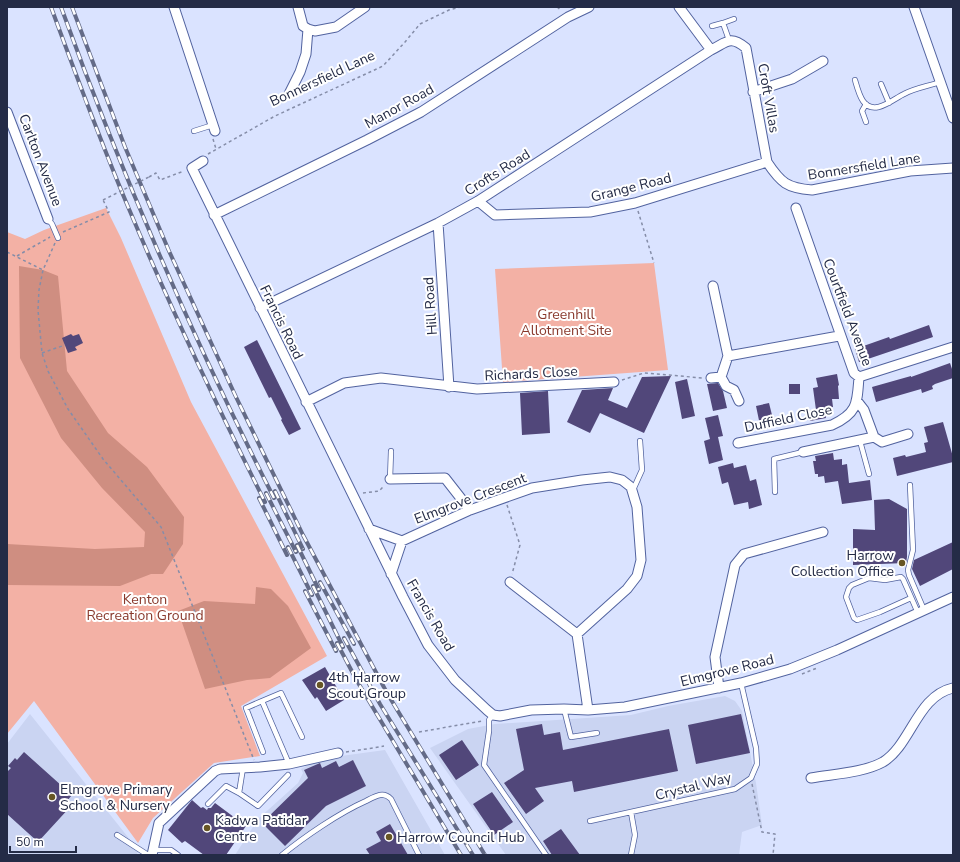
<svg xmlns="http://www.w3.org/2000/svg" width="960" height="862" font-family="'Nunito Sans',sans-serif">
<style>
.built{fill:#cad4f2}
.green{fill:#f3b1a5}
.forest{fill:#cf8e81}
.building{fill:#51477a}
.lines{fill:none;stroke-linecap:round;stroke-linejoin:round}
.service-casing{stroke:#52639f;stroke-width:6}
.minor-casing{stroke:#52639f;stroke-width:11}
.path{stroke:#858da8;stroke-width:1.5;stroke-dasharray:3 3;stroke-linecap:butt}
.service{stroke:#fff;stroke-width:4.5}
.minor{stroke:#fff;stroke-width:9}
.rail-casing{stroke:#646b87;stroke-width:4}
.rail{stroke:#fff;stroke-width:2.5;stroke-dasharray:8;stroke-linecap:butt}
.path-bridge{stroke:#858da8;stroke-width:1.5;stroke-dasharray:3 3;stroke-linecap:butt}
.poi-dot{fill:#675624;stroke:#fff;stroke-width:1.5}
.labels{text-anchor:middle;stroke-width:4;stroke-linejoin:round;paint-order:stroke}
.street-label{font-size:14px;fill:#242b46;stroke:#fff}
.park-label{font-size:14px;fill:#89392c;stroke:#fff}
.poi-label{font-size:14px;fill:#242b46;stroke:#fff;text-anchor:start}
</style>
<rect width="100%" height="100%" fill="#dae3ff"/>
<path class="built" d="M725,696L735,701L742,711L756,783L762,825L742,832L739,855H506L430,748L468,729L495,724L631,715L668,706Z
M30,714L139,851L136,855H7V744Z
M385,750L445,855H235L258,819L298,783L303,773L301,769L319,759Z"/>
<path class="green" d="M106,208L121,238L191,402L327,656L241,706L260,756L214,763L153,818L138,843L34,701L7,734V232L25,239L44,230Z
M654,263L668,370L503,382L495,269Z"/>
<path class="forest" d="M19,266L43,270L58,276L67,371L108,433L147,467L184,517L183,544L163,574H151L120,586L7,585V544L95,549L144,547L145,532L102,488L61,438L20,358Z
M256,587L271,589L288,606L311,648L270,678L247,680L205,689L178,611L204,601L255,604Z"/>
<path class="building" d="M929,325L933,337L859,362L855,349L889,337L890,339Z
M71,334L73,336L79,334L83,343L75,347L77,350L68,353L62,338Z
M257,340L301,429L289,435L281,420L282,419L271,397L269,398L244,347Z
M950,363L953,372V378L935,384L932,386L933,389L922,393L921,389L876,402L872,387L911,376V377Z
M837,374L839,385L838,386L839,399H832L833,407L824,408L826,418L810,421L808,411L816,410L813,388L818,387L816,378Z
M671,376L644,433L600,413L590,433L567,422L582,390L613,388L608,400L627,408L642,377Z
M687,379L695,416L682,419L675,382Z
M718,383L723,391L727,408L713,411L707,384Z
M789,384H800V394H789Z
M548,391L550,433L522,435L520,393Z
M769,403L775,427L761,430L756,406Z
M718,415L723,436L718,437L723,460L709,464L704,441L710,439L705,418Z
M943,422L953,457V462L897,476L893,458L905,455L906,457L926,452L924,443L928,442L924,427Z
M833,453L834,460L842,459V465L847,464L849,483L870,480L872,500L842,504L838,481L825,483L824,476L818,477V474H815L813,461H816L815,456Z
M733,463L734,468L746,465L750,481L756,479L762,505L749,509L748,502L734,505L728,482L722,484L718,467Z
M889,499L907,509V557L906,563L853,565V529L875,530L874,500Z
M953,542V569L920,586L912,569L914,560Z
M325,667L344,700L326,711L317,697L315,699L302,680Z
M741,714L750,753L696,764L688,725Z
M542,724L544,735L560,732L563,750L669,729L678,771L574,792L572,781L535,788L544,801L526,814L504,783L524,770L516,729Z
M462,740L479,765L456,780L439,755Z
M24,752L72,795L66,802L71,806L38,842L7,814V772L11,768L8,766L15,758L17,760Z
M353,760L366,786L326,806L285,846L262,823L308,778L304,770L320,763L322,768L336,761L339,767Z
M492,792L513,822L494,835L473,804Z
M192,800L201,808L203,807L207,810L208,808H211L215,803L246,826L226,855H204L185,841L182,843L168,830Z
M390,824L408,855H370L366,849L381,841L376,832Z
M561,829L580,855H552L543,841Z"/>
<g class="lines">
<defs>
<path id="service" d="M723,23L734,19
M712,26L723,23L729,40
M855,80C857,87 859,95 863,101C874,117 893,99 904,94C915,88 929,86 940,82
M881,84L889,103
M866,104L862,111L866,122
M194,131L213,125
M48,219L52,224L58,238
M860,441L869,474
M390,479L391,451
M910,485L913,550L908,570L909,575L924,610
M633,490L642,470L640,441
M775,492L774,459L803,452
M911,598L880,612L857,620L854,618L846,597L849,588L852,585L869,578L885,580L901,577L903,579L918,613
M262,701L246,708L263,752
M564,709L571,737L597,733
M493,715L489,720V731L484,765L546,855
M289,764L262,701L281,693L302,737
M243,768L239,793L258,806L288,775
M208,804L226,786L239,793
M631,812L635,835L631,855
M590,821L735,789L751,778L757,764L756,748L741,683
M117,835L148,855
M154,850H171L178,855
M282,855C304,837 339,813 366,801C370,799 375,796 380,795C385,794 388,796 391,799L419,855"/>
<path id="minor" d="M174,7L215,131
M298,7L303,26L308,29L315,31L336,27L365,7
M679,7L711,50
M914,7L953,118
M753,92L792,79L823,61
M289,94L300,72L306,54L308,29
M7,112L48,219
M203,161L192,168L403,597L428,645L455,680L487,710L493,715L500,716L531,710L564,709L588,710L625,707L741,683L790,669L837,650L953,597
M478,201L495,215L590,212L635,203L767,162
M796,208L854,373L859,377L953,347
M214,215L367,140L421,112L568,17L589,7
M438,223L449,387
M713,286L728,356L839,336
M260,308L438,223L478,201L711,50C727,42 730,35 746,48L767,162C781,183 787,188 812,190L910,171L953,168
M721,377L726,386L734,390L739,401
M711,378L721,377L728,356
M857,401L864,410L874,437L882,442L908,434
M306,402L344,383L381,378L477,389L614,382
M738,443L832,425C858,413 857,403 859,377
M803,452L874,437
M390,479L445,478L470,510
M369,529L402,541
M391,574L402,541L470,510L532,488L582,480L610,477L622,480L631,487L637,507L641,560L637,576L627,589L577,634L588,710
M510,582L577,634
M719,688L715,657L735,565L744,554L823,532
M811,778C833,774 863,773 883,762C911,745 917,696 953,688
M152,855L159,823L215,771L220,769L260,767L289,764L338,753"/>
</defs>
<use href="#service" class="service-casing"/>
<use href="#minor" class="minor-casing"/>
<path class="path" d="M557,7L561,10
M213,139L216,149
M208,154L275,116L383,66L405,42L420,24L449,10L461,7
M149,177L156,173L160,180L184,171
M638,211L654,263
M63,232L109,212L103,200
M55,243L43,270L39,290L38,310L42,353L48,371L68,409L103,459L161,527L254,760
M7,252L43,270
M17,256L50,237
M42,353L65,345
M622,380L644,373L703,378
M363,493L379,491L384,486
M507,505L520,545L512,574
M802,674L817,668
M419,732L482,721
M346,752L373,748L384,746
M752,784L762,832L775,834L773,855"/>
<use href="#service" class="service"/>
<use href="#minor" class="minor"/>
<defs>
<path id="rail" d="M51,7C76,75 101,143 129,209C171,309 217,406 265,502
M61,7C122,175 193,339 274,498
M72,7L125,147L169,251L236,397L303,535L387,693L485,855
M275,491L303,549
M266,493L296,552
M259,498L287,555
M297,545L319,590
M288,547L312,595
M320,582L354,644
M313,586L343,647
M305,591L336,651
M344,638L380,704L473,855
M337,643L357,681L461,855"/>
</defs>
<use href="#rail" class="rail-casing"/>
<use href="#rail" class="rail"/>
<path class="path-bridge" d="M103,200L149,177"/>
</g>
<g class="poi-dot">
<circle cx="902" cy="563" r="4"/>
<circle cx="320" cy="685" r="4"/>
<circle cx="52" cy="797" r="4"/>
<circle cx="207" cy="828" r="4"/>
<circle cx="389" cy="837" r="4"/>
</g>
<g class="labels">
<g class="street-label">
<text transform="translate(322 78) rotate(-25)" y="5">Bonnersfield Lane</text>
<text transform="translate(769 98) rotate(80)" y="5">Croft Villas</text>
<text transform="translate(399 106) rotate(-29)" y="5">Manor Road</text>
<text transform="translate(41 160) rotate(69)" y="5">Carlton Avenue</text>
<text transform="translate(864 166) rotate(-9)" y="5">Bonnersfield Lane</text>
<text transform="translate(497 172) rotate(-32)" y="5">Crofts Road</text>
<text transform="translate(631 187) rotate(-14)" y="5">Grange Road</text>
<text transform="translate(430 306) rotate(-94)" y="5">Hill Road</text>
<text transform="translate(848 312) rotate(69)" y="5">Courtfield Avenue</text>
<text transform="translate(282 322) rotate(64)" y="5">Francis Road</text>
<text transform="translate(531 373) rotate(-3)" y="5">Richards Close</text>
<text transform="translate(788 418) rotate(-12)" y="5">Duffield Close</text>
<text transform="translate(470 498) rotate(-21)" y="5">Elmgrove Crescent</text>
<text transform="translate(431 615) rotate(60)" y="5">Francis Road</text>
<text transform="translate(727 670) rotate(-14)" y="5">Elmgrove Road</text>
<text transform="translate(693 786) rotate(-14)" y="5">Crystal Way</text>
</g>
<g class="park-label">
<text x="566" y="319">Greenhill<tspan x="566" dy="16">Allotment Site</tspan></text>
<text x="145" y="604">Kenton<tspan x="145" dy="16">Recreation Ground</tspan></text>
</g>
<g class="poi-label">
<text x="894" y="560" text-anchor="end">Harrow<tspan x="894" dy="16">Collection Office</tspan></text>
<text x="328" y="682">4th Harrow<tspan x="328" dy="16">Scout Group</tspan></text>
<text x="60" y="794">Elmgrove Primary<tspan x="60" dy="16">School &amp; Nursery</tspan></text>
<text x="215" y="825">Kadwa Patidar<tspan x="215" dy="16">Centre</tspan></text>
<text x="397" y="842">Harrow Council Hub</text>
</g>
</g>
<rect width="960" height="862" fill="none" stroke="#242b46" stroke-width="16"/>
<path d="M10 846v6h66v-6" fill="none" stroke="#242b46" stroke-width="2"/>
<text x="16" y="846" font-size="12" fill="#242b46" stroke="#ffffff" stroke-width="3" paint-order="stroke">50 m</text>
</svg>
